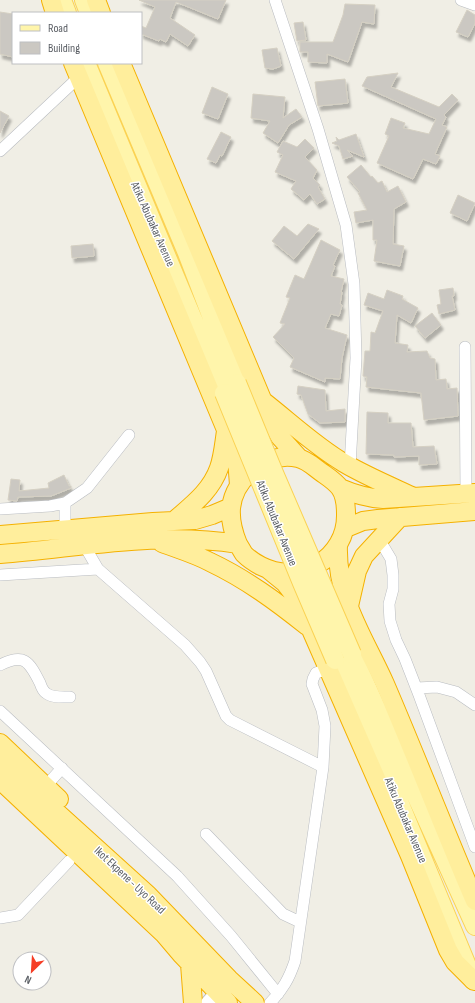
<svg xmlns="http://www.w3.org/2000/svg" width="475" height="1003" font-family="'Sofia Sans Condensed',sans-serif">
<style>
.building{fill:#cbc8c2;stroke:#d5d0c3;filter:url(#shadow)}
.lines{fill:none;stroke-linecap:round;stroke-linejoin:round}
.minor-casing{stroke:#b9bcc1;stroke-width:12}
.tertiary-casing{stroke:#b9bcc1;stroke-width:16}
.primary-casing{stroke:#fbd253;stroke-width:20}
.trunk-casing{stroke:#f5b100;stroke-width:20}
.minor{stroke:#fff;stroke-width:11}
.tertiary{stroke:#fff;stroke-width:14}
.primary{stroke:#fff5ab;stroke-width:18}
.trunk{stroke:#ffee9c;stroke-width:18}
.primary-bridge-casing{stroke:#fbd253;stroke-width:20;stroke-linecap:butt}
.primary-bridge{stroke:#fff5ab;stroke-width:18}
.labels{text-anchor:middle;stroke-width:3;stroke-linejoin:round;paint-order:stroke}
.street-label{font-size:12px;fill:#5c6066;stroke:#fff}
</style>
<defs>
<filter id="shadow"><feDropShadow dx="2.5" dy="4.5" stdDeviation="1" flood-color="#0004"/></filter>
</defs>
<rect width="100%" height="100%" fill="#f0eee5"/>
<path class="building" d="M139,0H226L218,19L176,2L170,18L195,35L188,46L170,34L166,42L160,39L159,41L141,34V26L146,28L155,7Z
M345,4L375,5L374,24L362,22L348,62L327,54V63L308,62V52H300V42H333L343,15Z
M467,10L475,15V23L468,37L456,32Z
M0,12L13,14V57L0,54Z
M303,22L306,40L297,41L294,23Z
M277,48L281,66L273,69L265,68L262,50Z
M398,73L391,87L439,107L452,94L458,100L444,115L446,117L442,125L447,127L435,154L440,156L436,164L423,159L413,179L377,163L389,136L385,134L391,118L405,123L403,128L429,134L436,119L362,86L367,77Z
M345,79L348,103L318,106L315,82Z
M212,87L228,94L218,119L202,113Z
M253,94L285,97L283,118L296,109L302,117L289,125L278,143L263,133L270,121L251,118Z
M0,111L9,116L0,133Z
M221,132L231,137L222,156L220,155L216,163L207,159Z
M356,134L364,157L347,150L353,156L343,159L339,146L332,143L337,141L336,137L339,140Z
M305,139L314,148L305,157L317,170L313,178L320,185L318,187L325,199L317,204L310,194L304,200L291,189L296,181L275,172L283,155L277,152L283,141L297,147Z
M361,165L371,177L372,176L378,183L382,181L387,192L398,186L406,202L394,209L393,244L404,246L400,266L374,261L377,240H373V220L356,223L354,212L367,210L358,193L360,192L347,177Z
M458,195L475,203L467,221L450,213Z
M308,224L319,229L294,259L272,241L284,226L297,236Z
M321,240L340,250L333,265L335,266L331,276L344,279L341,292H342L340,304L342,305L339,316L331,314L325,328L347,335L342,358L340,379L325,378V382L290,367L294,358L273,337L285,324L280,323L290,298L286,297L295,275L304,279Z
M93,244L94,256L72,258L71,246Z
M453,288L454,296H452L455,310L439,314L437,305L441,304L439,290Z
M387,290L403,296L402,299L418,308L411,323L397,315L395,343L408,345L407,352L427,351L430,358L435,359L436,380L446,379L447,389L457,388L458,416L424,420L421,393L366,387L367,377L363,376L365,351H370L371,332L375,333L383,311L364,305L368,293L384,299Z
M432,313L441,325L425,338L415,326Z
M298,386L325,390L326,411L345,409V422L320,423L308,414L301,395L297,394Z
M367,412L388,413V423H411L413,447L434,446L437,464L419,465V456L394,457V455L366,454Z
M64,475L69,486H71V488L51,496L18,497L17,501L8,500L11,479L20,480L19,491L49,488L48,483Z"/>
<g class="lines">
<defs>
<path id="minor" d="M275,0L318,129L346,225L354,284L356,358L350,466
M461,0L475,5
M0,151L79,77
M465,347L466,494
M65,503V529
M0,509L50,506L65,503L87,488L129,435
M379,539L391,559L393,575V589L389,604L390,621L396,640L405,659L419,695L475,847
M84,545L98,569L185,645L200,662L206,671L226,716L230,720L323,767
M0,575L98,569
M0,665C24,653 29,661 40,683C41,686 43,691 46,693C52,698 62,697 70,697
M417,688L437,687L456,692L475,705
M0,711L177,876L231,936L278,994
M46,786L62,768
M206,834L283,914L300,922
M0,918L18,915L69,861
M270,1003C283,989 289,979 295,961L323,767L325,726L322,710L312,684L313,679L316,673L327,669"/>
<path id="tertiary" d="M208,1003L217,993"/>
<path id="primary" d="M62,0L67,13
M84,0L89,13
M86,63C131,173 178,283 224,393
M107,63L187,253L237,383
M352,654L475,926
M335,660L395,792L473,980"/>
<path id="trunk" d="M51,0L55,13
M96,0L101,13
M73,63L229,437L237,459L239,485
M121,63L272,423L280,437L299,458
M263,401C290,422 315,446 344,463C366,476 390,486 414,497
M340,488C354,494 367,498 383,499L475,493
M175,520C192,505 211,491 219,468C223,457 224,444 226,431
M346,528L363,521L378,519L475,511
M0,535L153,522L195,520L212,515L231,507
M162,543C178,549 195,554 210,562C246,579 277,602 307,626
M338,545C336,599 364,637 385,684C416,756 444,829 475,901
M0,554C79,548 158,531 238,544C240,547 242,551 244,554C249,559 255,563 261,566C300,586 347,558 346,514C346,505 345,495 340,488C335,481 328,477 321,472C314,467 307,460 298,458C267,451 234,478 231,508C230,521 233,532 238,544
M269,570L285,583L298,600L410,856L448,950L455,962L474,981
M349,606L357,571L364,556L400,517
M0,743L59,799
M0,761L148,895L229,979L255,1003
M0,780L164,934L181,954L228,1003
M190,964L193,1003"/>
</defs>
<use href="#minor" class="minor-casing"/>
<use href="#tertiary" class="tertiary-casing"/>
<use href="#primary" class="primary-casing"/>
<use href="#trunk" class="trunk-casing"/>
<use href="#minor" class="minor"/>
<use href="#tertiary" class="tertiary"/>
<use href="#primary" class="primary"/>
<use href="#trunk" class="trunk"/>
<defs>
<path id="primary-bridge" d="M237,383L274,473L352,654
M224,393L302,583L335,660"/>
</defs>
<use href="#primary-bridge" class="primary-bridge-casing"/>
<use href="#primary-bridge" class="primary-bridge"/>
</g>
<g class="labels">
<g class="street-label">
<text transform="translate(153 224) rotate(66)" y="4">Atiku Abubakar Avenue</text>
<text transform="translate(277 523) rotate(68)" y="4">Atiku Abubakar Avenue</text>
<text transform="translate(406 820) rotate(67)" y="4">Atiku Abubakar Avenue</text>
<text transform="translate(130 880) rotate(43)" y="4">Ikot Ekpene - Uyo Road</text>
</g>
</g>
<rect x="12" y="12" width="130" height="52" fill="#ffffff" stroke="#bebfc2"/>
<rect x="20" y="25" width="20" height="6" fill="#fff5ab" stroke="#bebfc2"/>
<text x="48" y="32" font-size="12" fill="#5c6066">Road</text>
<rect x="20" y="42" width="20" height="12" fill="#cbc8c2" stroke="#bebfc2"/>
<text x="48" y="52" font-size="12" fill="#5c6066">Building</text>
<g transform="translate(32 971) rotate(205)"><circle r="19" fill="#ffffff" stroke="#bebfc2"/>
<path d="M0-3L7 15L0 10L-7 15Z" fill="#f53e26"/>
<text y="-6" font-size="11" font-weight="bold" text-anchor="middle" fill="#5c6066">N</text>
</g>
</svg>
